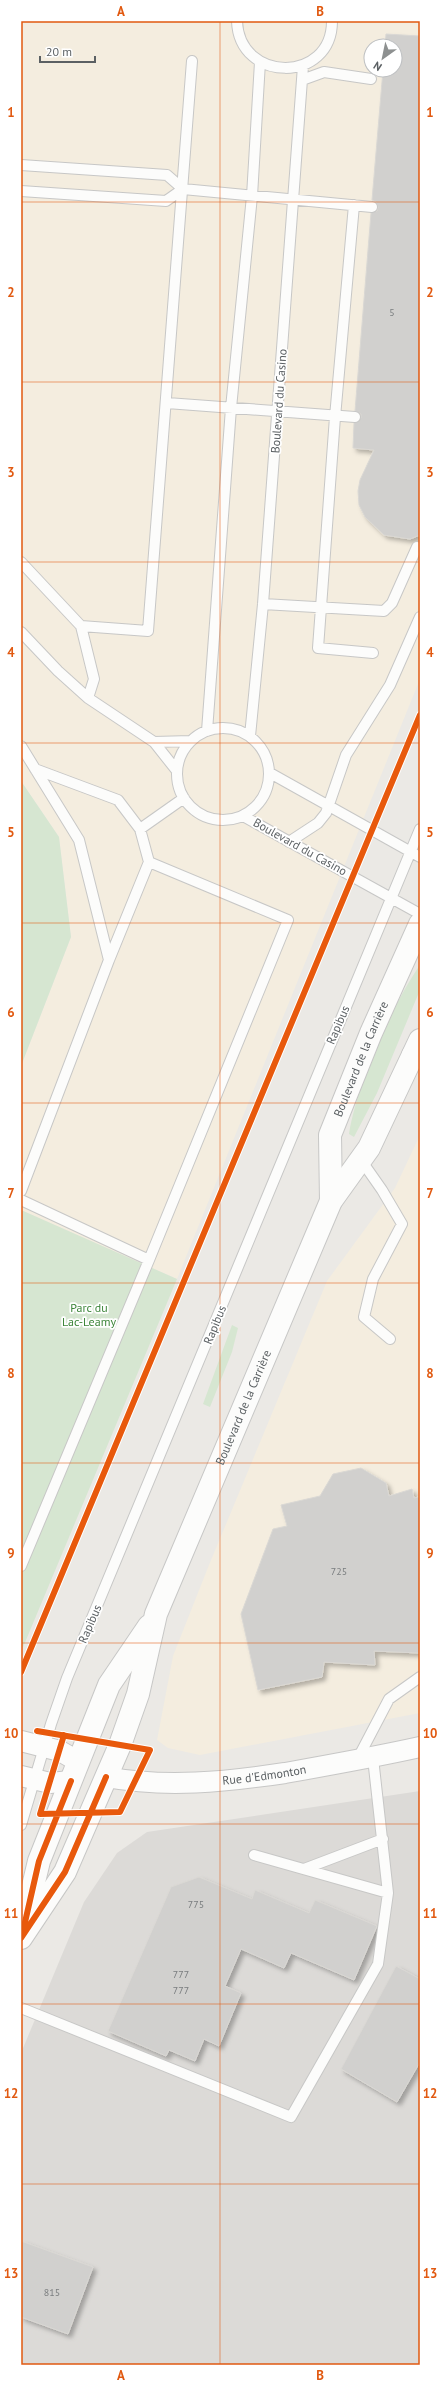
<svg xmlns="http://www.w3.org/2000/svg" width="441" height="2386" font-family="'PT Sans',sans-serif">
<style>
.commercial{fill:#f4eddf;fill-rule:evenodd}
.industrial{fill:#dcdad7}
.green{fill:#d6e6d1}
.building{fill:#d1d0ce;stroke:#dad8d4;filter:url(#shadow)}
.lines{fill:none;stroke-linecap:round;stroke-linejoin:round}
.service-casing{stroke:#c7c7c6;stroke-width:12}
.minor-casing{stroke:#c7c7c6;stroke-width:22}
.tertiary-casing{stroke:#c7c7c6;stroke-width:24}
.secondary-casing{stroke:#c6c6c6;stroke-width:24}
.service{stroke:#fcfcfb;stroke-width:10}
.minor{stroke:#fcfcfb;stroke-width:20}
.tertiary{stroke:#fcfcfb;stroke-width:22}
.secondary{stroke:#fcfcfb;stroke-width:22}
.cycleway-casing{stroke:#fff;stroke-width:8}
.cycleway{stroke:#e8590c;stroke-width:6}
.grid{fill:none;stroke:#e15910;stroke-width:1;stroke-opacity:0.55}
.labels{text-anchor:middle;stroke-width:3.5;stroke-linejoin:round;paint-order:stroke}
.number-label{font-size:10px;fill:#7a7d7f}
.street-label{font-size:12px;fill:#5b6063;stroke:#fff}
.park-label{font-size:12px;fill:#3c8539;stroke:#fff}
.neatline{fill:none;stroke:#e15910;stroke-width:1.5}
.grid-label{font-size:13px;text-anchor:middle;font-weight:bold;fill:#e15910}
</style>
<defs>
<filter id="shadow"><feDropShadow dx="3.5" dy="3.5" stdDeviation="2" flood-color="#0004"/></filter>
</defs>
<rect width="100%" height="100%" fill="#ebe9e5"/>
<path class="commercial" d="M21,21H420V679L177,1279L21,1210V1066L71,937L59,837L21,781ZM371,46H395V70H371Z
M420,1135V1713L200,1755L168,1748L157,1740L173,1656L209,1565L327,1281L395,1188Z"/>
<path class="industrial" d="M420,1791V2365H21V2053L84,1902L117,1853L147,1832Z"/>
<path class="green" d="M21,781L59,837L71,937L21,1066Z
M420,965V990L377,1093L354,1137L349,1134C357,1084 391,1007 420,965Z
M21,1210L177,1279L21,1652Z
M232,1325L238,1328L232,1352L210,1407L203,1404Z"/>
<path class="building" d="M386,34L420,36V535L410,539L384,535L365,517L359,505L358,491L360,480L374,450L353,448L354,423L361,418V414L355,411L371,213L377,211L378,207L376,202L372,200L383,70H395V46H385Z
M361,1468L386,1483L389,1496L412,1489L414,1498L420,1497V1653L374,1651L375,1665L324,1662L322,1677L258,1690L241,1614L273,1529L287,1526L281,1505L320,1496L333,1474Z
M199,1877L252,1899L255,1890L309,1913L315,1900L377,1926L354,1980L291,1953L284,1968L241,1949L225,1986L241,1993L219,2046L204,2039L195,2061L169,2050L166,2056L108,2031L171,1887Z
M396,1966L420,1979V2062L397,2102L341,2069Z
M21,2241L93,2267L68,2334L21,2317Z"/>
<g class="lines">
<defs>
<path id="service" d="M237,21C239,83 332,84 332,21
M302,80L324,72L371,79
M21,165L167,175L183,189L372,207
M21,191L166,201L183,189
M354,205L335,417L318,648L373,653
M167,403L355,417
M21,562L81,626L148,631L192,61
M263,604L384,611L392,603L417,547
M81,626L94,679L88,698
M21,632L58,671L88,698L154,742L177,771
M177 774a46 46 0 1 1 92 0a46 46 0 1 1-92 0Z
M207,731L231,408L252,196L260,62
M250,736L263,604L303,66
M154,742L191,741
M21,746L79,840L109,960L21,1191
M35,769L118,800L140,829L149,862L109,960
M270,773L420,857
M243,816L420,914
M140,829L184,798
M289,842L318,823L326,813L346,755L390,685L420,617
M361,1160L382,1190L402,1224L373,1279L364,1317L390,1339
M21,1200L149,1260
M21,1566L149,1260L288,920L149,862
M357,1760L389,1699L420,1677
M21,1825L51,1724L67,1678L420,829
M254,1855L388,1893
M304,1869L383,1839
M21,2008L291,2117L378,1964L388,1893L373,1758"/>
<g id="minor">
<path d="M21,1741L60,1751L79,1762"/>
<path d="M21,1776L50,1783L71,1781"/>
<path id="s1" d="M106,1777C166,1788 225,1782 285,1773C330,1765 375,1757 420,1747"/>
</g>
<g id="tertiary">
<path id="s2" d="M331,1201L330,1135L371,1033L420,924"/>
<path d="M24,1924L39,1861L109,1685L149,1626"/>
<path id="s3" d="M21,1938L65,1872L120,1745L138,1694L156,1614L331,1201L369,1148L420,1040"/>
</g>
<path id="secondary" d="M413,1055L420,1049"/>
</defs>
<use href="#service" class="service-casing"/>
<use href="#minor" class="minor-casing"/>
<use href="#tertiary" class="tertiary-casing"/>
<use href="#secondary" class="secondary-casing"/>
<use href="#service" class="service"/>
<use href="#minor" class="minor"/>
<use href="#tertiary" class="tertiary"/>
<use href="#secondary" class="secondary"/>
<defs>
<path id="cycleway" d="M21,1672L420,715
M37,1731L150,1750L120,1812L40,1814L64,1735
M23,1931L39,1861L71,1781
M21,1938L65,1872L106,1777"/>
</defs>
<use href="#cycleway" class="cycleway-casing"/>
<use href="#cycleway" class="cycleway"/>
</g>
<path class="grid" d="M220,21V2365M21,202H420M21,382H420M21,562H420M21,743H420M21,923H420M21,1103H420M21,1283H420M21,1463H420M21,1643H420M21,1824H420M21,2004H420M21,2184H420"/>
<g class="labels">
<g class="number-label">
<text x="392" y="316">5</text>
<text x="339" y="1575">725</text>
<text x="196" y="1908">775</text>
<text x="181" y="1978">777</text>
<text x="181" y="1994">777</text>
<text x="52" y="2296">815</text>
</g>
<g class="street-label">
<text transform="translate(279 401) rotate(-86)" y="4">Boulevard du Casino</text>
<text transform="translate(300 847) rotate(29)" y="4">Boulevard du Casino</text>
<text transform="translate(338 1025) rotate(-67)" y="4">Rapibus</text>
<text dy="4" stroke="none"><textPath href="#s2" startOffset="148">Boulevard de la Carrière</textPath></text>
<text transform="translate(215 1325) rotate(-68)" y="4">Rapibus</text>
<text dy="4" stroke="none"><textPath href="#s3" startOffset="578">Boulevard de la Carrière</textPath></text>
<text transform="translate(90 1624) rotate(-67)" y="4">Rapibus</text>
<text dy="4" stroke="none"><textPath href="#s1" startOffset="159">Rue d'Edmonton</textPath></text>
</g>
<g class="park-label">
<text x="89" y="1312">Parc du<tspan x="89" dy="14">Lac-Leamy</tspan></text>
</g>
</g>
<rect width="441" height="2386" fill="none" stroke="#ffffff" stroke-width="44"/>
<g transform="translate(383 58) rotate(213)"><circle r="19" fill="#ffffff" stroke="#bdbfc1"/>
<path d="M0-3L7 15L0 10L-7 15Z" fill="#8d9090"/>
<text y="-6" font-size="11" font-weight="bold" text-anchor="middle" fill="#5b6063">N</text>
</g>
<path d="M40 56v6h55v-6" fill="none" stroke="#5b6063" stroke-width="2"/>
<text x="46" y="56" font-size="12" fill="#5b6063" stroke="#ffffff" stroke-width="3" paint-order="stroke">20 m</text>
<rect x="22" y="22" width="397" height="2342" class="neatline"/>
<g class="grid-label">
<text x="121" y="16">A</text>
<text x="320" y="16">B</text>
<text x="11" y="117">1</text>
<text x="430" y="117">1</text>
<text x="11" y="297">2</text>
<text x="430" y="297">2</text>
<text x="11" y="477">3</text>
<text x="430" y="477">3</text>
<text x="11" y="657">4</text>
<text x="430" y="657">4</text>
<text x="11" y="837">5</text>
<text x="430" y="837">5</text>
<text x="11" y="1017">6</text>
<text x="430" y="1017">6</text>
<text x="11" y="1198">7</text>
<text x="430" y="1198">7</text>
<text x="11" y="1378">8</text>
<text x="430" y="1378">8</text>
<text x="11" y="1558">9</text>
<text x="430" y="1558">9</text>
<text x="11" y="1738">10</text>
<text x="430" y="1738">10</text>
<text x="11" y="1918">11</text>
<text x="430" y="1918">11</text>
<text x="11" y="2098">12</text>
<text x="430" y="2098">12</text>
<text x="11" y="2278">13</text>
<text x="430" y="2278">13</text>
<text x="121" y="2380">A</text>
<text x="320" y="2380">B</text>
</g>
</svg>
